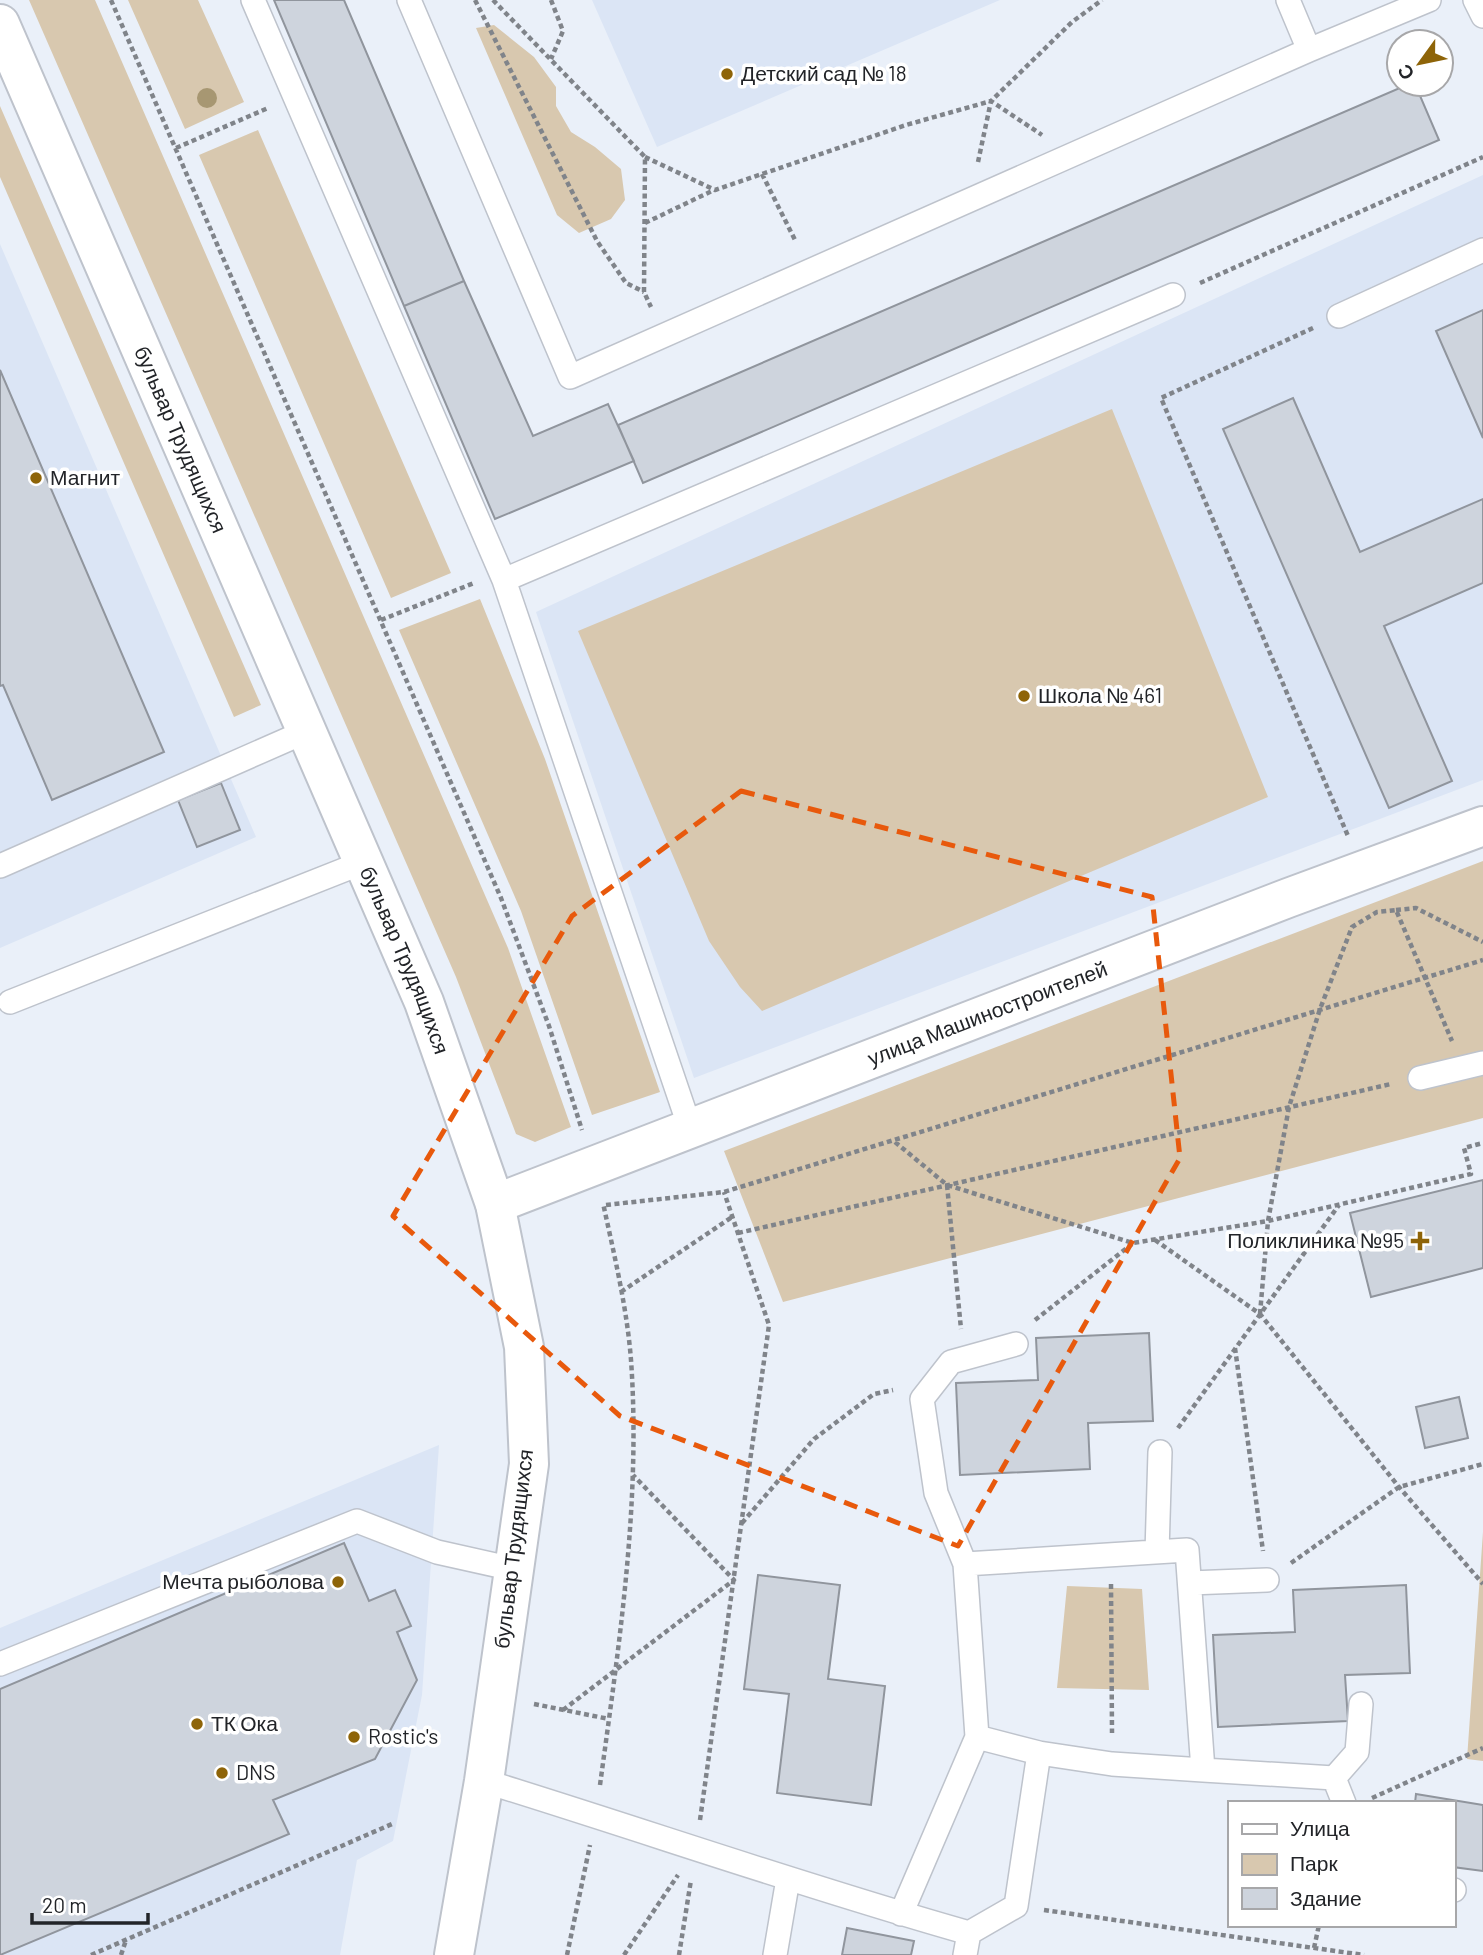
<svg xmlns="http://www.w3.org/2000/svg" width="1483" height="1955" font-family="Barlow,sans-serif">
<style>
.built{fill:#dbe5f5}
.green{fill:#d8c8af}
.building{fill:#ced4dd;stroke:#90959d;stroke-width:2}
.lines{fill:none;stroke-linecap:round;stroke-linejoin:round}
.lane-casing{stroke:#bec3cc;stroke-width:26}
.street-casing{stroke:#bec3cc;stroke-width:42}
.path{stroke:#80848a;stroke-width:4.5;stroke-dasharray:5 3.5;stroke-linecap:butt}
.lane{stroke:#fff;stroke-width:23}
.street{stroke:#fff;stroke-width:38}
.tree{fill:#a79772}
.marked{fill:none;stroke:#e8590c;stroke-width:5;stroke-dasharray:14 9;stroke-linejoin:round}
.poi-dot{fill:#8e6408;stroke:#fff;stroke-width:2.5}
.labels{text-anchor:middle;stroke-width:7;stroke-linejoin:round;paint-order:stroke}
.poi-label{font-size:21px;fill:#222428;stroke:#fff;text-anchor:start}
.street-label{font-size:21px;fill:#222428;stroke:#fff}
</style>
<rect width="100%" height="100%" fill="#eaf0f9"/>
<path class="built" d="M592,0H1000L657,147Z
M1483,175V780L694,1078L536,612Z
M0,244L256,837L0,948Z
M439,1445L422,1695L393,1841L357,1860L340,1955H0V1628Z"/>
<path class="green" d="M29,0H95L508,948L571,1127L535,1142L516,1134L456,977Z
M128,0H198L244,102L185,129Z
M494,25L534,57L556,87V106L571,132L595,147L621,169L625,200L611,219L579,233L557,215L476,28Z
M0,106L261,705L234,717L0,177Z
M258,130L451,573L391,598L199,155Z
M1112,409L1268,797L762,1011L740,987L709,941L578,631Z
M480,599L545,759L660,1092L592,1115L521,911L399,630Z
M1483,861V1118L783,1302L724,1151Z
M1483,1532V1761L1467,1759Z
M1067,1586L1142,1589L1149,1690L1057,1688Z"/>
<path class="building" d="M274,0H344L464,281L404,306Z
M1409,84H1415L1439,140L643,483L618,425Z
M464,281L533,436L608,404L634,461L495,519L404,306Z
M1483,310V438L1436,331Z
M0,370L164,752L52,800L3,685L0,686Z
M1293,398L1360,552L1483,499V583L1384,626L1452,781L1389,808L1223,429Z
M221,783L240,830L197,847L178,800Z
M1483,1180V1268L1371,1297L1350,1213Z
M1149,1333L1153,1421L1088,1423L1090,1469L960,1475L956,1383L1038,1380L1036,1338Z
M1459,1397L1468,1438L1425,1448L1416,1407Z
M344,1543L369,1601L395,1590L411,1626L397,1632L417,1680L375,1759L273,1800L289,1834L0,1955V1689Z
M758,1575L840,1585L828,1679L885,1686L871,1805L777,1793L789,1694L744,1689Z
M1406,1585L1410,1673L1345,1675L1348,1721L1218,1727L1213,1635L1295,1632L1293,1590Z
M1416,1794L1483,1805V1871L1453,1867V1803H1415Z
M847,1928L914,1941L911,1955H842Z"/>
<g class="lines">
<defs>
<path id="lane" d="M253,0L504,580L690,1128
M409,0L570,377L1309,50L1429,0
M1288,0L1309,50
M1475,0L1483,16
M1339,316L1483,250
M504,580L1173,295
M0,866L307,731
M10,1002L364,862
M1420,1078L1483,1063
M1157,1552L1160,1452
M965,1564L936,1493L922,1399L951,1362L1016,1344
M1190,1583L1267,1580
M0,1664L357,1521L437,1552L513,1569
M977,1737L1039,1753L1112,1764L1203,1770
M1334,1778L1344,1803
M484,1781C646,1831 806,1887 969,1933L1016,1906L1039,1753
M1453,1890H1454
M901,1914L977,1737L965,1564L1187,1550L1203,1770L1334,1778L1357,1752L1361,1704
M775,1955L788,1879
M965,1955L969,1933"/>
<g id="street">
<path id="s1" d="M0,24L424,1002L495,1204L524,1347L529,1464L484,1781L454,1955"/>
<path id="s2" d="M495,1204L1288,898L1483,826"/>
</g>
</defs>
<use href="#lane" class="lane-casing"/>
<use href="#street" class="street-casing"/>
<path class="path" d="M111,0L501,898L549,1026L582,1130
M475,0L597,241L626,283L644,292
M493,0L645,157L644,292L651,307
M551,0L563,31L551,59
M176,148L268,108
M645,157L715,190L906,125L991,101L1042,135
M978,162L991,101L1072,22L1102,0
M762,174L796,242
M645,223L714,190
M1200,283L1483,157
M1313,328L1161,398L1348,836
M381,620L474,583
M1396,910L1416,908L1483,942
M895,1142L947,1185L1133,1243L1268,1221L1471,1174L1464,1148L1483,1143
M947,1185L961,1329
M606,1205L724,1192L1483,960
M738,1233L1391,1084
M1155,1240L1260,1314L1399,1487L1483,1584
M621,1292L732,1217
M1260,1314L1268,1221L1289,1107L1320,1009L1352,927L1377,912L1396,910L1452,1041
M1035,1320L1132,1244
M1235,1348L1263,1551
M1178,1428L1339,1205
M742,1523L814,1439L874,1394L893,1390
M1291,1563L1399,1487L1483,1464
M1111,1584L1112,1733
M534,1704L609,1719
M563,1710L734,1580L633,1475
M600,1785C619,1645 641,1502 631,1360C627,1308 614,1254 603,1203
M1372,1798L1483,1748
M700,1820L769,1325L724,1192
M1044,1910L1364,1955
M1314,1948L1319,1925
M91,1955L392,1824
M121,1955L126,1940
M567,1955L590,1845
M624,1955L678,1875
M679,1955L691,1880"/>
<use href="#lane" class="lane"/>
<use href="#street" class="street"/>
</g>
<circle class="tree" cx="207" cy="98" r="10"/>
<path class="marked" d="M741,791L1152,897L1180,1158L958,1546L620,1416L393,1216L572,916Z"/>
<g class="poi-dot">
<circle cx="727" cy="74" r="7"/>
<circle cx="36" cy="478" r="7"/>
<circle cx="1024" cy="696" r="7"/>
<path d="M1416.5 1230.5h7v7h7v7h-7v7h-7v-7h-7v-7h7z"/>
<circle cx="338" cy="1582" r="7"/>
<circle cx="197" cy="1724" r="7"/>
<circle cx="354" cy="1737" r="7"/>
<circle cx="222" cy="1773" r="7"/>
</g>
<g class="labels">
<g class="poi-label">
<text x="741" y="81">Детский сад № 18</text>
<text x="50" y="485">Магнит</text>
<text x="1038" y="703">Школа № 461</text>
<text x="1404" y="1248" text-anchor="end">Поликлиника №95</text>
<text x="324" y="1589" text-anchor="end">Мечта рыболова</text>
<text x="211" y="1731">ТК Ока</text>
<text x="368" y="1744">Rostic's</text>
<text x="236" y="1780">DNS</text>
</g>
<g class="street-label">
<text dy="7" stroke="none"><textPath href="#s1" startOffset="453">бульвар Трудящихся</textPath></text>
<text dy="7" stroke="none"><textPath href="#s1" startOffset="1020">бульвар Трудящихся</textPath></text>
<text dy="7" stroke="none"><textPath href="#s2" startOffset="528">улица Машиностроителей</textPath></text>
<text transform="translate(514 1549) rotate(-83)" y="7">бульвар Трудящихся</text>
</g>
</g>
<rect x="1228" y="1801" width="228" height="126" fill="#ffffff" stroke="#a7a7a9" stroke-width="2"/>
<rect x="1242" y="1824" width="35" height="10" fill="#ffffff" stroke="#a7a7a9" stroke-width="2"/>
<text x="1290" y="1836" font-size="21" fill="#222428">Улица</text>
<rect x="1242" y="1854" width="35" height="21" fill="#d8c8af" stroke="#a7a7a9" stroke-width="2"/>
<text x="1290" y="1871" font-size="21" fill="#222428">Парк</text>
<rect x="1242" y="1888" width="35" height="21" fill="#ced4dd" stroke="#a7a7a9" stroke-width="2"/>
<text x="1290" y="1906" font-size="21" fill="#222428">Здание</text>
<g transform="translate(1420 63) rotate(237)"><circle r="33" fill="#ffffff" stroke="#a7a7a9" stroke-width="2"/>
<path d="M0-5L12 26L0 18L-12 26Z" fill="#8e6408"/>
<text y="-10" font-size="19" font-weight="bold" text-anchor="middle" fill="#222428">С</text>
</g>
<path d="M32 1913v10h116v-10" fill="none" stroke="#222428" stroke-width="3.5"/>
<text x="42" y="1913" font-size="21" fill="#222428" stroke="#ffffff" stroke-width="5" paint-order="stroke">20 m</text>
</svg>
